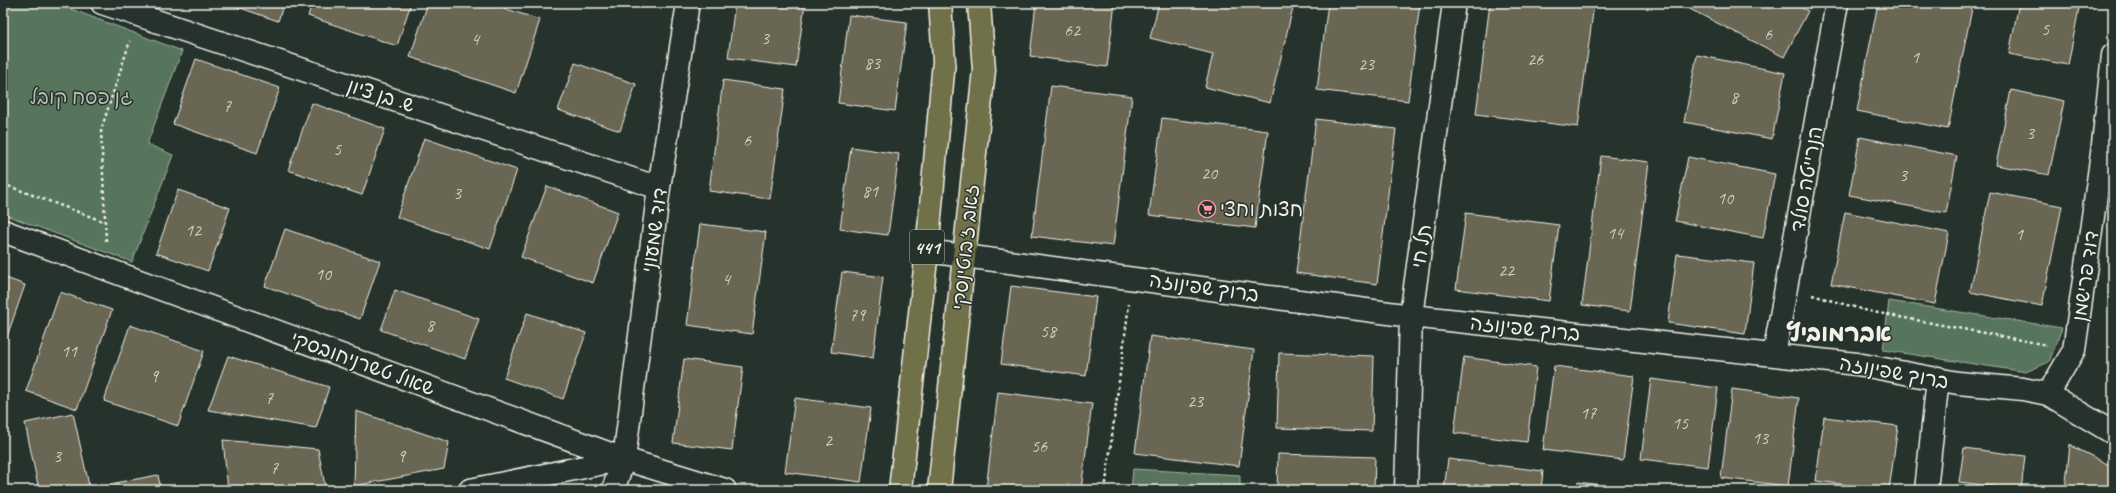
<svg xmlns="http://www.w3.org/2000/svg" width="2116" height="493" font-family="Caveat,'Playpen Sans Hebrew',sans-serif">
<style>
.green{fill:#57745c;stroke:#a6b2a2}
.building{fill:#696652;stroke:#f4f1e8}
.lines{fill:none;stroke-linecap:round;stroke-linejoin:round}
.minor-casing{stroke:#f4f1e8;stroke-width:25}
.primary-casing{stroke:#f4f1e8;stroke-width:25}
.path{stroke:#f4f1e8;stroke-width:2.5;stroke-dasharray:3 3;stroke-linecap:butt}
.minor{stroke:#26332d;stroke-width:22}
.primary{stroke:#6f704a;stroke-width:22}
.labels{text-anchor:middle;stroke-width:3;stroke-linejoin:round;paint-order:stroke}
.number-label{font-size:18px;fill:#d1cec2}
.shield{fill:#26332d;stroke:#b6b8b0;stroke-width:1}
.shield-label{font-size:19px;font-weight:bold;fill:#f4f1e8}
.street-label{font-size:20px;fill:#f4f1e8;stroke:#26332d}
.park-label{font-size:20px;fill:#b5bfb0;stroke:#26332d}
.poi-label{font-size:20px;fill:#f4f1e8;stroke:#26332d;text-anchor:start}
.district-label{font-size:24px;font-weight:bold;fill:#f4f1e8;stroke:#26332d}
</style>
<rect width="100%" height="100%" fill="#26332d"/>
<filter id="ink" filterUnits="userSpaceOnUse"><feTurbulence type="fractalNoise" baseFrequency=".025" numOctaves="2"/><feDisplacementMap in="SourceGraphic" scale="8" xChannelSelector="R" yChannelSelector="G"/><feConvolveMatrix kernelMatrix="1 2 1 2 8 2 1 2 1" color-interpolation-filters="sRGB"/></filter>
<g filter="url(#ink)">
<path class="green" d="M3,3H55L182,51L147,144L173,155L132,262L3,214Z
M1889,301L2062,328L2049,362L2026,372L1883,350Z
M1133,469L1240,475V490H1131Z"/>
<path class="building" d="M226,3H284L278,21Z
M312,3H411L397,46L308,16Z
M428,3H488L540,20L516,93L410,57Z
M735,3H805L796,67L728,58Z
M1036,3H1115L1107,67L1030,56Z
M1159,3H1294L1270,103L1205,87L1213,54L1150,38Z
M1328,3H1420L1408,101L1317,90Z
M1490,3L1594,4L1578,127L1476,114Z
M1678,3H1793L1808,11L1784,57Z
M1878,3H1973L1948,129L1857,111Z
M2019,3H2080L2068,65L2009,54Z
M849,15L907,22L895,111L838,103Z
M1697,55L1785,73L1772,139L1684,122Z
M196,59L280,88L257,153L173,124Z
M575,63L636,84L620,131L558,110Z
M723,80L785,89L770,199L709,191Z
M1051,86L1132,96L1113,246L1032,236Z
M2011,90L2064,101L2049,175L1996,165Z
M312,103L385,129L362,195L288,170Z
M1162,118L1268,131L1255,228L1149,215Z
M1316,119L1396,129L1377,284L1296,273Z
M1860,137L1957,156L1946,213L1849,195Z
M424,138L517,170L490,249L397,217Z
M851,147L899,154L888,235L840,229Z
M1601,156L1649,162L1630,311L1582,305Z
M1688,157L1775,174L1763,238L1675,221Z
M547,186L618,212L593,283L521,257Z
M178,190L230,208L208,271L156,253Z
M1990,192L2062,206L2042,306L1970,292Z
M1845,212L1949,233L1935,304L1831,284Z
M1466,213L1559,225L1549,301L1456,289Z
M700,224L766,232L752,334L687,325Z
M285,229L380,261L360,319L265,286Z
M1677,254L1754,263L1745,334L1668,323Z
M842,272L883,277L873,358L831,352Z
M3,277L25,285L3,348Z
M1011,286L1096,297L1086,376L1001,364Z
M395,290L479,319L465,359L381,330Z
M60,292L112,310L77,409L26,391Z
M527,313L586,333L563,399L504,378Z
M130,325L204,351L178,426L104,401Z
M1150,336L1254,350L1239,466L1135,453Z
M1279,353L1374,356L1372,431L1277,428Z
M228,356L329,387L316,428L208,410Z
M1464,357L1536,367L1527,442L1454,433Z
M684,359L743,367L732,450L673,443Z
M1554,366L1634,376L1623,460L1543,450Z
M1651,379L1718,388L1708,467L1641,459Z
M1732,389L1799,398L1788,486L1721,478Z
M998,392L1092,404L1081,490L986,489Z
M795,398L871,408L861,482L785,472Z
M356,411L449,442L444,469L354,486Z
M73,413L90,490H39L25,423Z
M1824,417L1898,426L1889,490L1816,481Z
M223,440L318,449L325,486L311,490H228Z
M2070,445L2113,467V490H2065Z
M1964,448L2025,456L2021,490L1959,482Z
M1278,454L1375,457L1374,490H1277Z
M1448,459L1543,471L1541,490H1444Z
M158,475L161,490H112L110,484Z
M1578,482L1638,490H1577Z"/>
<g class="lines">
<defs>
<path id="minor" d="M102,3L659,188
M3,231L624,459L725,490
M927,251L1411,316L1857,364L1958,383L2023,389L2048,394L2113,433
M1774,355L1837,3
M2048,394L2074,350L2102,153L2113,55
M470,490L624,459
M613,490L624,459L659,188L688,3
M1406,490L1411,316L1454,3
M1926,490L1938,378"/>
<path id="primary" d="M900,490L927,251L944,61L940,3
M939,490L984,70L979,3"/>
</defs>
<use href="#minor" class="minor-casing"/>
<use href="#primary" class="primary-casing"/>
<path class="path" d="M3,184L105,222
M106,241L101,130L130,41
M1812,295L1868,311L2047,345
M1105,490L1129,304"/>
<use href="#minor" class="minor"/>
<use href="#primary" class="primary"/>
</g>
</g>
<defs>
<symbol id="supermarket-ring" viewBox="-11 -11 22 22"><circle r="9.5" fill="#26332d" stroke="#ff9aa2" stroke-width="1.5"/><path d="M-6-5.5h2.5l.6 2H6L4.5 2H-2.5L-4.4-4H-6ZM-1.5 3.2a1.3 1.3 0 1 0 .1 0ZM3 3.2a1.3 1.3 0 1 0 .1 0Z" fill="#ff9aa2"/></symbol>
</defs>
<g fill-rule="evenodd">
<use href="#supermarket-ring" x="1197" y="199" width="20" height="20"/>
</g>
<g class="labels">
<g class="number-label">
<text x="2045" y="35">5</text>
<text x="1072" y="36">62</text>
<text x="1768" y="40">6</text>
<text x="765" y="44">3</text>
<text x="475" y="45">4</text>
<text x="1915" y="63">1</text>
<text x="1535" y="65">26</text>
<text x="872" y="69">83</text>
<text x="1366" y="70">23</text>
<text x="1734" y="103">8</text>
<text x="227" y="112">7</text>
<text x="2030" y="139">3</text>
<text x="747" y="146">6</text>
<text x="337" y="155">5</text>
<text x="1209" y="179">20</text>
<text x="1903" y="181">3</text>
<text x="870" y="197">81</text>
<text x="457" y="199">3</text>
<text x="1725" y="204">10</text>
<text x="193" y="236">12</text>
<text x="1615" y="239">14</text>
<text x="2019" y="240">1</text>
<text x="1506" y="276">22</text>
<text x="323" y="280">10</text>
<text x="726" y="285">4</text>
<text x="857" y="321">79</text>
<text x="430" y="331">8</text>
<text x="1048" y="337">58</text>
<text x="69" y="357">11</text>
<text x="154" y="382">9</text>
<text x="269" y="404">7</text>
<text x="1195" y="407">23</text>
<text x="1588" y="419">17</text>
<text x="1680" y="429">15</text>
<text x="1760" y="444">13</text>
<text x="828" y="446">2</text>
<text x="1039" y="452">56</text>
<text x="57" y="462">3</text>
<text x="401" y="462">9</text>
<text x="274" y="474">7</text>
</g>
<rect class="shield" x="910" y="230" width="34" height="34" rx="3"/>
<g class="shield-label">
<text x="927" y="254">441</text>
</g>
<g class="street-label">
<text transform="translate(381 95) rotate(18)" y="7">ש. בן ציון</text>
<text transform="translate(1806 179) rotate(-80)" y="7">הנרייטה סולד</text>
<text transform="translate(654 230) rotate(-82)" y="7">דוד שמעוני</text>
<text transform="translate(1421 246) rotate(-82)" y="7">תל חי</text>
<text transform="translate(965 247) rotate(-84)" y="7">זאב ז'בוטינסקי</text>
<text transform="translate(2085 276) rotate(-82)" y="7">דוד פרישמן</text>
<text transform="translate(1204 287) rotate(8)" y="7">ברוך שפינוזה</text>
<text transform="translate(1525 328) rotate(6)" y="7">ברוך שפינוזה</text>
<text transform="translate(363 363) rotate(20)" y="7">שאול טשרניחובסקי</text>
<text transform="translate(1894 372) rotate(10)" y="7">ברוך שפינוזה</text>
</g>
<g class="park-label">
<text x="81" y="104">גן פסח קובל</text>
</g>
<g class="poi-label">
<text x="1220" y="216">חצות וחצי</text>
</g>
<g class="district-label">
<text x="1839" y="341">אברמוביץ</text>
</g>
</g>
<rect width="2116" height="493" fill="none" stroke="#26332d" stroke-width="16"/>
<rect x="8" y="8" width="2100" height="477" fill="none" stroke="#f4f1e8" stroke-width="1.5" filter="url(#ink)"/>
</svg>
